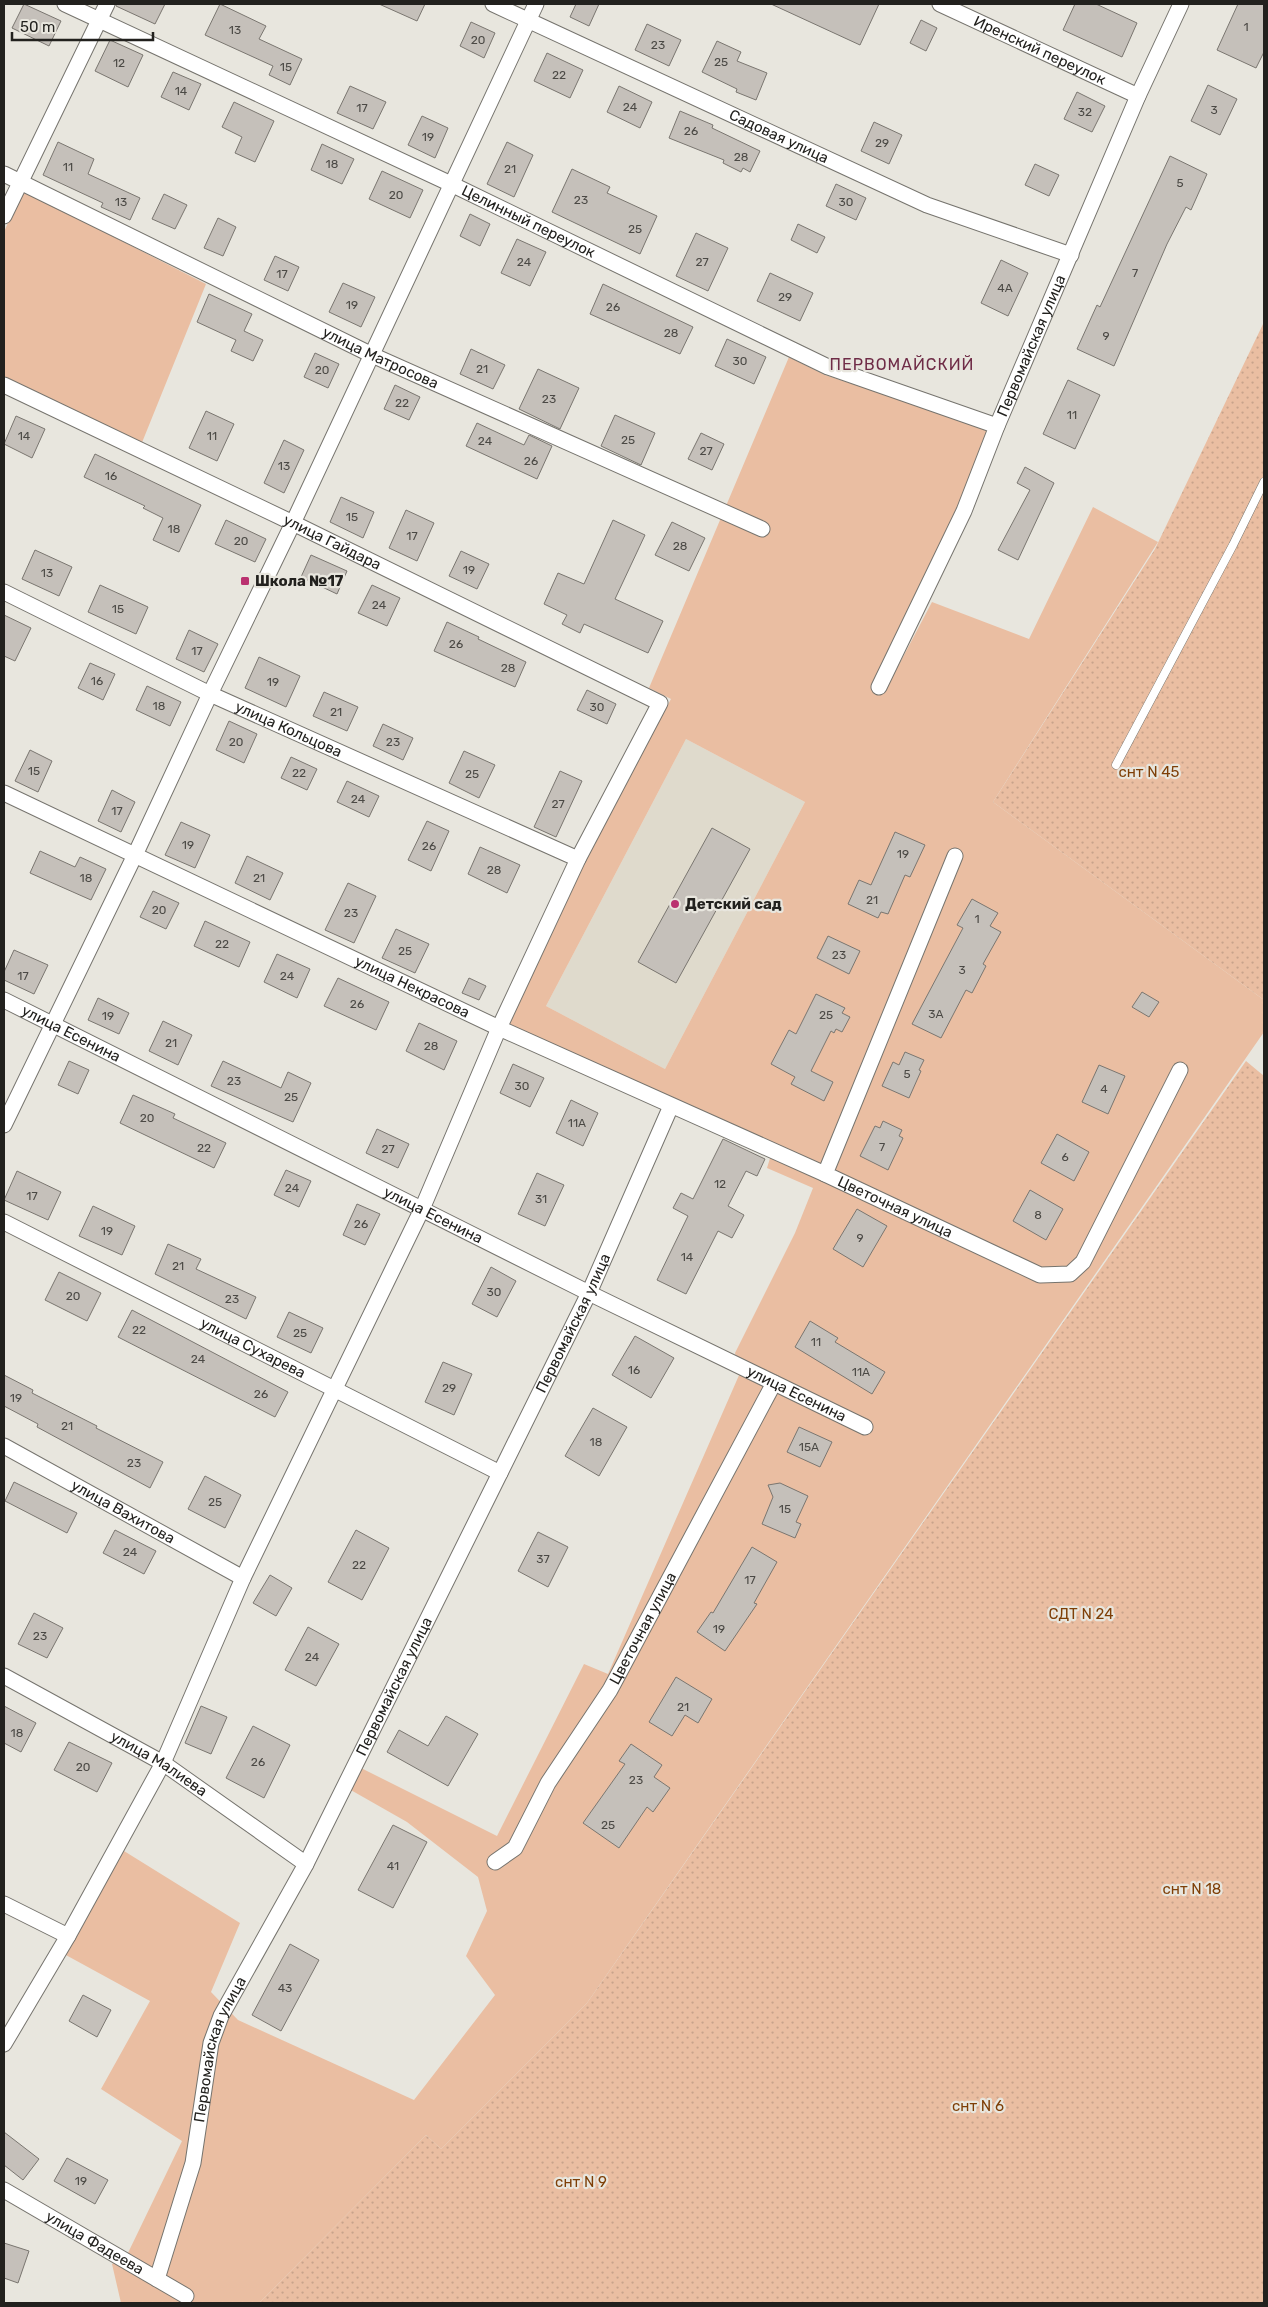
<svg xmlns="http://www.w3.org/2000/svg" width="1268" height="2307" font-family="Rubik,sans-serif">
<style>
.built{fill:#dfdacc}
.grass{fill:#eabea2;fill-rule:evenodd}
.garden{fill:url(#garden-dots)}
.building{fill:#c5c0ba;stroke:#7a7670}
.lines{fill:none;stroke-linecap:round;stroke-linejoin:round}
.service-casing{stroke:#76746e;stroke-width:9}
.minor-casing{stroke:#76746e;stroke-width:17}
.service{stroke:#fff;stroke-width:8}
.minor{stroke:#fff;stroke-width:15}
.poi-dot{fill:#ba316f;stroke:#e8e6de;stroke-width:2}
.labels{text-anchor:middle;stroke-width:4.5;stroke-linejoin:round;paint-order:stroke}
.number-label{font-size:12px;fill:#4b4945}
.street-label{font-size:15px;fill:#22211e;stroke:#e8e6de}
.poi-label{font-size:15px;font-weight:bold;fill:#22211e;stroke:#e8e6de;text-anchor:start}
.park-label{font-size:15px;fill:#7e3f07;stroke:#e8e6de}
.neighbourhood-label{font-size:16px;letter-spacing:1px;fill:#6f2c47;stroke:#e8e6de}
</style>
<defs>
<pattern id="garden-dots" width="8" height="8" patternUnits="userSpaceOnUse" patternTransform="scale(1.25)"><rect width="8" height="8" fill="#eabea2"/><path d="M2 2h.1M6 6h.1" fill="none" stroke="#c8a38b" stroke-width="1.8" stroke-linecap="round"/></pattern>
</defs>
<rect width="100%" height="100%" fill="#e8e6de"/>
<path class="built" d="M686,739L805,802L665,1069L546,1006Z"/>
<path class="grass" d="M22,190L206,284L141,445L4,379V232Z
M789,357L825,375L990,429L959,507L872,690L884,693L932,602L1029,639L1093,507L1158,542L993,802L1264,1000V1032L587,2003L441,2149L426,2135L259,2303H121L112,2264L127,2255L182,2141L101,2089L150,2001L64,1954L124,1851L240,1923L211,1992L238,2020L414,2100L495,1995L466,1956L487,1911L478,1877L407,1822L349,1789L361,1768L497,1836L584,1664L608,1674L740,1373L735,1353L795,1233L813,1188L767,1168L771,1155L504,1031L584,862L671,699L649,688ZM686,739L805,802L665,1069L546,1006Z"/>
<path class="garden" d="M1264,322V1000L993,802L1155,549Z
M1246,1061L1264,1076V2303H259L426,2135L441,2149L587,2003Z"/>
<path class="building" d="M24,4L61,21L49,46L12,28Z
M116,4H165L155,24L116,6Z
M220,4L266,26L259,39L302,59L290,85L269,75L273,66L205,35Z
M379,4H425L417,21Z
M576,4H599L589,26L570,17Z
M771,4H879L860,45Z
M1075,4H1096L1137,23L1122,57L1063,30Z
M1238,4H1264V52L1256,68L1217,50Z
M921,20L937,28L926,51L910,43Z
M471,22L495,33L484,58L460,46Z
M647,24L681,40L669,66L635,50Z
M110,40L143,55L128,87L95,71Z
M717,41L741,52L737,61L767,73L756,100L736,92L737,89L702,72Z
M547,53L583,70L570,98L534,81Z
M173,72L201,84L189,110L161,97Z
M1208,85L1237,99L1220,135L1191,121Z
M350,86L386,102L373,129L337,113Z
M619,86L652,102L640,128L607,112Z
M1077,92L1105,106L1092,132L1064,119Z
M234,102L274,121L255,162L235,153L242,137L222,127Z
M680,111L713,125L712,128L760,151L750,172L743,168L741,172L723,163L724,160L669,138Z
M422,116L448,128L435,158L408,145Z
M874,122L902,135L889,164L861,151Z
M58,142L94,159L88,174L140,198L130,220L101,207L103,203L43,175Z
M507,142L533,155L514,197L487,184Z
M322,144L354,159L342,184L311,170Z
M1170,156L1207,174L1191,210L1186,207L1167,244L1114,366L1077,349L1097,305L1100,307Z
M1035,164L1059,175L1049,196L1025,185Z
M572,169L610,187L607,193L657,216L640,254L552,212Z
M382,171L423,190L410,218L369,199Z
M836,184L866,198L856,220L826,206Z
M164,194L187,205L175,229L152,219Z
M470,214L490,224L480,246L460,236Z
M218,218L236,227L223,256L204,248Z
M798,224L825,237L817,253L791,240Z
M696,233L728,248L708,291L676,276Z
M517,239L546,252L530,286L501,273Z
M275,256L299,267L288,291L264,280Z
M1001,260L1028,273L1008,316L981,303Z
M770,273L813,293L800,321L757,301Z
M343,283L375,297L361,327L329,312Z
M603,284L693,327L680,354L590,314Z
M209,294L252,314L244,331L263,340L253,361L231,351L236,340L197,322Z
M727,339L766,357L754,384L715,366Z
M471,349L505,365L493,389L460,374Z
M315,353L339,364L328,388L304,377Z
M538,369L579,388L560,429L519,409Z
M1068,380L1100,395L1075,449L1043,434Z
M395,385L420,397L409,420L384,409Z
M206,411L234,424L217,461L189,448Z
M615,415L655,433L641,465L601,446Z
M16,416L45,429L32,458L4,444Z
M477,423L524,445L529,435L552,446L537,479L466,446Z
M701,433L724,444L712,470L688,459Z
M284,440L304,450L284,493L264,483Z
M95,454L201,505L179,552L153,540L163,518L143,508L145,506L84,477Z
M1025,467L1054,483L1018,560L998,550L1030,490L1017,483Z
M341,497L374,512L363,538L330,522Z
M406,510L434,523L417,561L389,548Z
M226,520L266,539L255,562L215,544Z
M613,520L645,535L615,599L663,621L648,653L584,624L580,633L562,624L567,615L544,604L558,573L584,584Z
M672,522L705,538L689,571L655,555Z
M35,550L72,567L59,596L22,579Z
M461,551L489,564L477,589L449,576Z
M311,555L347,571L337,594L301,577Z
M100,585L148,607L136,634L88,612Z
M372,585L400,598L387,626L358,613Z
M4,615L31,628L15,661L4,656Z
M447,622L479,637L478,639L526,662L515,687L434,651Z
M189,630L218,644L204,672L176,659Z
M259,657L300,676L286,707L245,688Z
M90,663L115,674L103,700L78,688Z
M147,686L181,702L170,726L136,710Z
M587,690L616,704L607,724L577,710Z
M324,692L358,707L347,731L313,716Z
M229,721L257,734L244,763L216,750Z
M383,724L413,738L403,760L373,746Z
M30,750L52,761L38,792L15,781Z
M464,751L495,765L479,798L449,783Z
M291,757L317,769L307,790L281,778Z
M560,771L582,781L556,837L534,827Z
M347,781L379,796L369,817L337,802Z
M112,790L135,802L121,832L98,821Z
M427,821L449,831L431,871L408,860Z
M181,822L210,835L195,868L165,855Z
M712,828L750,849L676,983L638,962Z
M895,832L925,845L910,877L905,875L888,914L881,912L878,918L848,904L859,880L871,885Z
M480,847L520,865L507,893L468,874Z
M40,851L75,867L80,857L106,869L91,900L30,873Z
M247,856L283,873L270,900L235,883Z
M348,883L376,896L354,943L325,930Z
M153,891L179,903L166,929L140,917Z
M972,899L998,913L990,926L1001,932L983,964L986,966L972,993L966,990L941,1038L912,1024L963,928L957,925Z
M205,921L250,942L239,967L194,946Z
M396,929L429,944L415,973L382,958Z
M828,936L860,951L849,974L817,958Z
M14,950L48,965L34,994L4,980V972Z
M277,954L310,969L297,998L264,982Z
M338,978L389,1002L376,1030L324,1006Z
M469,978L486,986L479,1000L462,993Z
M1142,992L1159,1002L1149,1017L1132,1007Z
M816,994L845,1008L842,1013L850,1017L842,1032L836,1029L834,1033L831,1031L811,1071L833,1082L824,1101L791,1084L795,1077L771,1064L789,1030L796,1034Z
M98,998L129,1013L119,1034L88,1020Z
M163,1021L192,1035L178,1065L149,1051Z
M419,1023L457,1041L444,1070L406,1051Z
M905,1052L924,1060L919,1070L921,1071L909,1098L882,1086L893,1062L899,1065Z
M69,1061L89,1070L78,1094L58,1085Z
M223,1061L281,1088L288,1072L311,1083L293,1122L211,1086Z
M513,1064L544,1078L530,1107L500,1093Z
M1099,1065L1125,1076L1108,1114L1082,1102Z
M133,1095L175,1114L173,1118L226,1143L214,1168L120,1123Z
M571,1100L598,1113L583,1146L556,1133Z
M883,1121L902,1130L899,1136L903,1138L888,1170L860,1156L875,1126L880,1128Z
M377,1129L409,1144L398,1168L366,1153Z
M1057,1134L1089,1152L1074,1181L1041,1163Z
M723,1139L765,1159L757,1176L746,1171L728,1206L744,1215L732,1238L718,1231L686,1294L657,1280L688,1216L673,1208L681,1193L693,1199Z
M286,1170L311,1181L299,1207L274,1195Z
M17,1171L61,1192L48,1220L4,1200Z
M537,1173L564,1185L545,1226L518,1214Z
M1030,1190L1063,1209L1046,1240L1013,1221Z
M357,1204L380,1214L365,1245L343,1235Z
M93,1206L135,1226L122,1255L79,1236Z
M857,1209L887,1226L863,1267L833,1249Z
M168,1244L201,1259L196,1269L256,1297L246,1319L155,1274Z
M491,1267L516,1281L497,1317L472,1304Z
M59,1272L101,1293L87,1321L45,1300Z
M132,1310L288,1392L275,1417L118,1337Z
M289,1312L323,1328L311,1353L277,1337Z
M810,1321L838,1338L835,1342L885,1372L872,1394L795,1347Z
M635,1336L674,1358L651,1398L612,1375Z
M443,1362L472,1374L454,1415L425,1402Z
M4,1375L33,1390L32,1393L97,1426L96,1428L163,1462L150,1488L37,1427L38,1424L4,1406Z
M593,1408L627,1427L599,1476L565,1456Z
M799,1427L832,1442L820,1467L787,1452Z
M205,1476L241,1495L225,1528L188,1509Z
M14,1482L77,1513L67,1533L5,1501Z
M780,1483L808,1496L796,1522L801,1524L795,1538L762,1524L773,1497L768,1485Z
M115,1530L156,1551L144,1574L103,1553Z
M356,1530L389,1548L362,1600L328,1582Z
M538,1532L568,1547L548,1587L518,1571Z
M752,1547L777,1562L754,1603L757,1604L725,1651L697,1632L711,1612L713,1613Z
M270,1575L292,1588L276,1616L253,1603Z
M34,1613L63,1628L47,1658L18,1644Z
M308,1627L339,1644L316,1686L285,1670Z
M676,1677L712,1699L698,1723L685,1715L672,1736L649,1722Z
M4,1706L36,1723L21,1752L4,1743Z
M201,1706L227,1717L211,1754L185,1743Z
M446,1716L478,1734L448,1786L387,1752L399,1730L428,1746Z
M253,1726L290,1745L264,1798L226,1778Z
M69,1742L112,1763L97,1792L54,1770Z
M631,1744L662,1765L654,1777L670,1788L653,1812L647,1807L619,1848L583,1823L625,1764L619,1761Z
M393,1825L427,1842L393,1908L358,1890Z
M290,1944L319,1960L281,2031L252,2015Z
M83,1995L111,2010L97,2037L69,2021Z
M4,2132L39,2159L23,2180L4,2165Z
M67,2158L108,2180L95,2204L54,2181Z
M4,2243L29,2251L18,2283L4,2278Z"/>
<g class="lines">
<defs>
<path id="service" d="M1116,765L1233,545L1264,482"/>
<g id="minor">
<path id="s1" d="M65,4L451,184L828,367L997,426"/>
<path id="s2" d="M493,4L927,205L1071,255"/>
<path id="s3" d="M940,4L1138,96"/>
<path id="s4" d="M4,174L372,355L762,529"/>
<path d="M4,216L107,4"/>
<path id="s5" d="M4,385L293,523L660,703L578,859L499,1028L422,1209L243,1578L163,1763L68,1936L4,2044"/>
<path id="s6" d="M4,592L210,694L578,859"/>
<path id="s7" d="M879,687L964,511L997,426L1138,96L1181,4"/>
<path id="s8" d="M4,793L499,1028L825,1174"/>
<path id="s9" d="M955,856L825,1174L1040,1275L1070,1274L1083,1262L1180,1070"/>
<path id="s10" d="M4,1000L589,1293L865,1427"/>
<path d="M4,1125L135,855L210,694L293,523L536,4"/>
<path id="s11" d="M4,1222L500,1473"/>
<path id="s12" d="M4,1446L243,1578"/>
<path id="s13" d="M4,1676L163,1763L306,1864"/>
<path id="s14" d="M495,1862L515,1848L548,1783L610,1690L774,1383"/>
<path d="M4,1904L68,1936"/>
<path id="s15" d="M4,2190L186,2296"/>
<path id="s16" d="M157,2279L193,2163L211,2043L221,2016L306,1864L500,1473L589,1293L671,1106"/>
</g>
</defs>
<use href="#service" class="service-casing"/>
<use href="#minor" class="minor-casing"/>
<use href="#service" class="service"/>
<use href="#minor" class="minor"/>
</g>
<g class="poi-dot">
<rect x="240" y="576" width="10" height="10" rx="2.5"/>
<circle cx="675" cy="904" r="5"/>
</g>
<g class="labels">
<g class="number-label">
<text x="1246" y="31">1</text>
<text x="235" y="34">13</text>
<text x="478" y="44">20</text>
<text x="658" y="49">23</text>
<text x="721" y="66">25</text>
<text x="119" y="67">12</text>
<text x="286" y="71">15</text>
<text x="559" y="79">22</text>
<text x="181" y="95">14</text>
<text x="630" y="111">24</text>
<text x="362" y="112">17</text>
<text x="1214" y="114">3</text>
<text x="1085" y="116">32</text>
<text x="691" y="135">26</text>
<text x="428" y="141">19</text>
<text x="882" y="147">29</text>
<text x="741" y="161">28</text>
<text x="332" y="168">18</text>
<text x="68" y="171">11</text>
<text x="510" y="173">21</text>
<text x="1180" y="187">5</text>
<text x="396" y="199">20</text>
<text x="581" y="204">23</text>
<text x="121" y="206">13</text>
<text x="846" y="206">30</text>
<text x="635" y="233">25</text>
<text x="524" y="266">24</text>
<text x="702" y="266">27</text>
<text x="1135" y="277">7</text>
<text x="282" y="278">17</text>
<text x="1005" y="292">4А</text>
<text x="785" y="301">29</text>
<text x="352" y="309">19</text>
<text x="613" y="311">26</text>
<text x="671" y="337">28</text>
<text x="1106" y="340">9</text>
<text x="740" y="365">30</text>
<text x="482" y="373">21</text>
<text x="322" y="374">20</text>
<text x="549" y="403">23</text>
<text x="402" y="407">22</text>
<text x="1072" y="419">11</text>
<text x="24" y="440">14</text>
<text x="212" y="440">11</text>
<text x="628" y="444">25</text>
<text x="485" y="445">24</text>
<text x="706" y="455">27</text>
<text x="531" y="465">26</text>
<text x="284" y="470">13</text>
<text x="111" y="480">16</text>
<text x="352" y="521">15</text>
<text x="174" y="533">18</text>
<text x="412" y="540">17</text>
<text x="241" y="545">20</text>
<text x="680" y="550">28</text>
<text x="469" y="574">19</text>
<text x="47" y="577">13</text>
<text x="379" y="609">24</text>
<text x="118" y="613">15</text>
<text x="456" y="648">26</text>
<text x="197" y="655">17</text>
<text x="508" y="672">28</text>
<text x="97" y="685">16</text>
<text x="273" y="686">19</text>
<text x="159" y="710">18</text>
<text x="597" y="711">30</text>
<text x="336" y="716">21</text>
<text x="236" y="746">20</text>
<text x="393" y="746">23</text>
<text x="34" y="775">15</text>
<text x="299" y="777">22</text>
<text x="472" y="778">25</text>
<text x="358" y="803">24</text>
<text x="558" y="808">27</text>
<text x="117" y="815">17</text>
<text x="188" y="849">19</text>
<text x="429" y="850">26</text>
<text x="903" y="858">19</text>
<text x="494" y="874">28</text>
<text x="86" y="882">18</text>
<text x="259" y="882">21</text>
<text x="872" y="904">21</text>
<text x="159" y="914">20</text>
<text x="351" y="917">23</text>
<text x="977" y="923">1</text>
<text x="222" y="948">22</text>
<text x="405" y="955">25</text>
<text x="839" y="959">23</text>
<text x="962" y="974">3</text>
<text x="23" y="980">17</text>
<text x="287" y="980">24</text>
<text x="357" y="1008">26</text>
<text x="936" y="1018">3А</text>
<text x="826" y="1019">25</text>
<text x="108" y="1020">19</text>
<text x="171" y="1047">21</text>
<text x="431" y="1050">28</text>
<text x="907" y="1078">5</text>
<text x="234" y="1085">23</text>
<text x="522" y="1090">30</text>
<text x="1104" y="1093">4</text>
<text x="291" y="1101">25</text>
<text x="147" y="1122">20</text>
<text x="577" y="1127">11А</text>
<text x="882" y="1151">7</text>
<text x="204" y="1152">22</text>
<text x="388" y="1153">27</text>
<text x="1065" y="1161">6</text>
<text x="720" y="1188">12</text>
<text x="292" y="1192">24</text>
<text x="32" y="1200">17</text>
<text x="541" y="1203">31</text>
<text x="1038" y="1219">8</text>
<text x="361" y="1228">26</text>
<text x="107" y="1235">19</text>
<text x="860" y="1242">9</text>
<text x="687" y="1261">14</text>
<text x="178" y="1270">21</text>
<text x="494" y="1296">30</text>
<text x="73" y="1300">20</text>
<text x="232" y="1303">23</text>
<text x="139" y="1334">22</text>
<text x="300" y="1337">25</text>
<text x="816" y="1346">11</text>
<text x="198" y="1363">24</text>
<text x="634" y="1374">16</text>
<text x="861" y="1376">11А</text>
<text x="449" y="1392">29</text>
<text x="261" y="1398">26</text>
<text x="16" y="1402">19</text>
<text x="67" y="1430">21</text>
<text x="596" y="1446">18</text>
<text x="809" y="1451">15А</text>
<text x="134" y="1467">23</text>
<text x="215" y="1506">25</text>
<text x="785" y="1513">15</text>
<text x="130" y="1556">24</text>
<text x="543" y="1563">37</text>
<text x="359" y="1569">22</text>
<text x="750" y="1584">17</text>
<text x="719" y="1633">19</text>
<text x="40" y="1640">23</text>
<text x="312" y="1661">24</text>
<text x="683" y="1711">21</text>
<text x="17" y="1737">18</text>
<text x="258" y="1766">26</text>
<text x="83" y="1771">20</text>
<text x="636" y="1784">23</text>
<text x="608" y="1829">25</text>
<text x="393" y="1870">41</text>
<text x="285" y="1992">43</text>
<text x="81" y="2185">19</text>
</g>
<g class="street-label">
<text dy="5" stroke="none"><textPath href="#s3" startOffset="110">Иренский переулок</textPath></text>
<text dy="5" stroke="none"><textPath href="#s2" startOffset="315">Садовая улица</textPath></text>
<text dy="5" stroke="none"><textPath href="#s1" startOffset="512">Целинный переулок</textPath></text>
<text dy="5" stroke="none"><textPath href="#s7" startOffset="374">Первомайская улица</textPath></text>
<text dy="5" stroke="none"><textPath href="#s4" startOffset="419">улица Матросова</textPath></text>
<text dy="5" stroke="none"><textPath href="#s5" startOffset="364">улица Гайдара</textPath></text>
<text dy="5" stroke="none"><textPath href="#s6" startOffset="316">улица Кольцова</textPath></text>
<text dy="5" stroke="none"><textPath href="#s8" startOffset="452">улица Некрасова</textPath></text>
<text dy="5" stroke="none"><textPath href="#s10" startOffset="75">улица Есенина</textPath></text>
<text dy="5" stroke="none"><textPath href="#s9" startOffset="421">Цветочная улица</textPath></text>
<text dy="5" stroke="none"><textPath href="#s10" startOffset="480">улица Есенина</textPath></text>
<text dy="5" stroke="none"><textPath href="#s16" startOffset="1049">Первомайская улица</textPath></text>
<text dy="5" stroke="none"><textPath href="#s11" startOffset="279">улица Сухарева</textPath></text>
<text dy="5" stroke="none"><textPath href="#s10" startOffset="885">улица Есенина</textPath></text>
<text dy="5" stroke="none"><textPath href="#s12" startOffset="136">улица Вахитова</textPath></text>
<text dy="5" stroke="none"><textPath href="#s14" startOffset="279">Цветочная улица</textPath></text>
<text dy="5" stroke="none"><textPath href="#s16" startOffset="644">Первомайская улица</textPath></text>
<text dy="5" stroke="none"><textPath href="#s13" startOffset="178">улица Малиева</textPath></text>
<text dy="5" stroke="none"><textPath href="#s16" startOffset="239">Первомайская улица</textPath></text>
<text dy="5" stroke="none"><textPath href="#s15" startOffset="105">улица Фадеева</textPath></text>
</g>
<g class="poi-label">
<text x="255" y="586">Школа №17</text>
<text x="685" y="909">Детский сад</text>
</g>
<g class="park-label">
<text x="1149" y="777">снт N 45</text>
<text x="1081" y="1619">СДТ N 24</text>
<text x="1192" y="1894">снт N 18</text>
<text x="978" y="2111">снт N 6</text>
<text x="581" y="2187">снт N 9</text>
</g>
<g class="neighbourhood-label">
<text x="902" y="370">ПЕРВОМАЙСКИЙ</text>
</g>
</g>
<rect width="1268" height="2307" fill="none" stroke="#22211e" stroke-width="10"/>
<path d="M12 32v8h141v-8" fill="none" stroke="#22211e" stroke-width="2.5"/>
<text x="20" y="32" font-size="15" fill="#22211e" stroke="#e8e6de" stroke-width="4" paint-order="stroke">50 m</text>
</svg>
